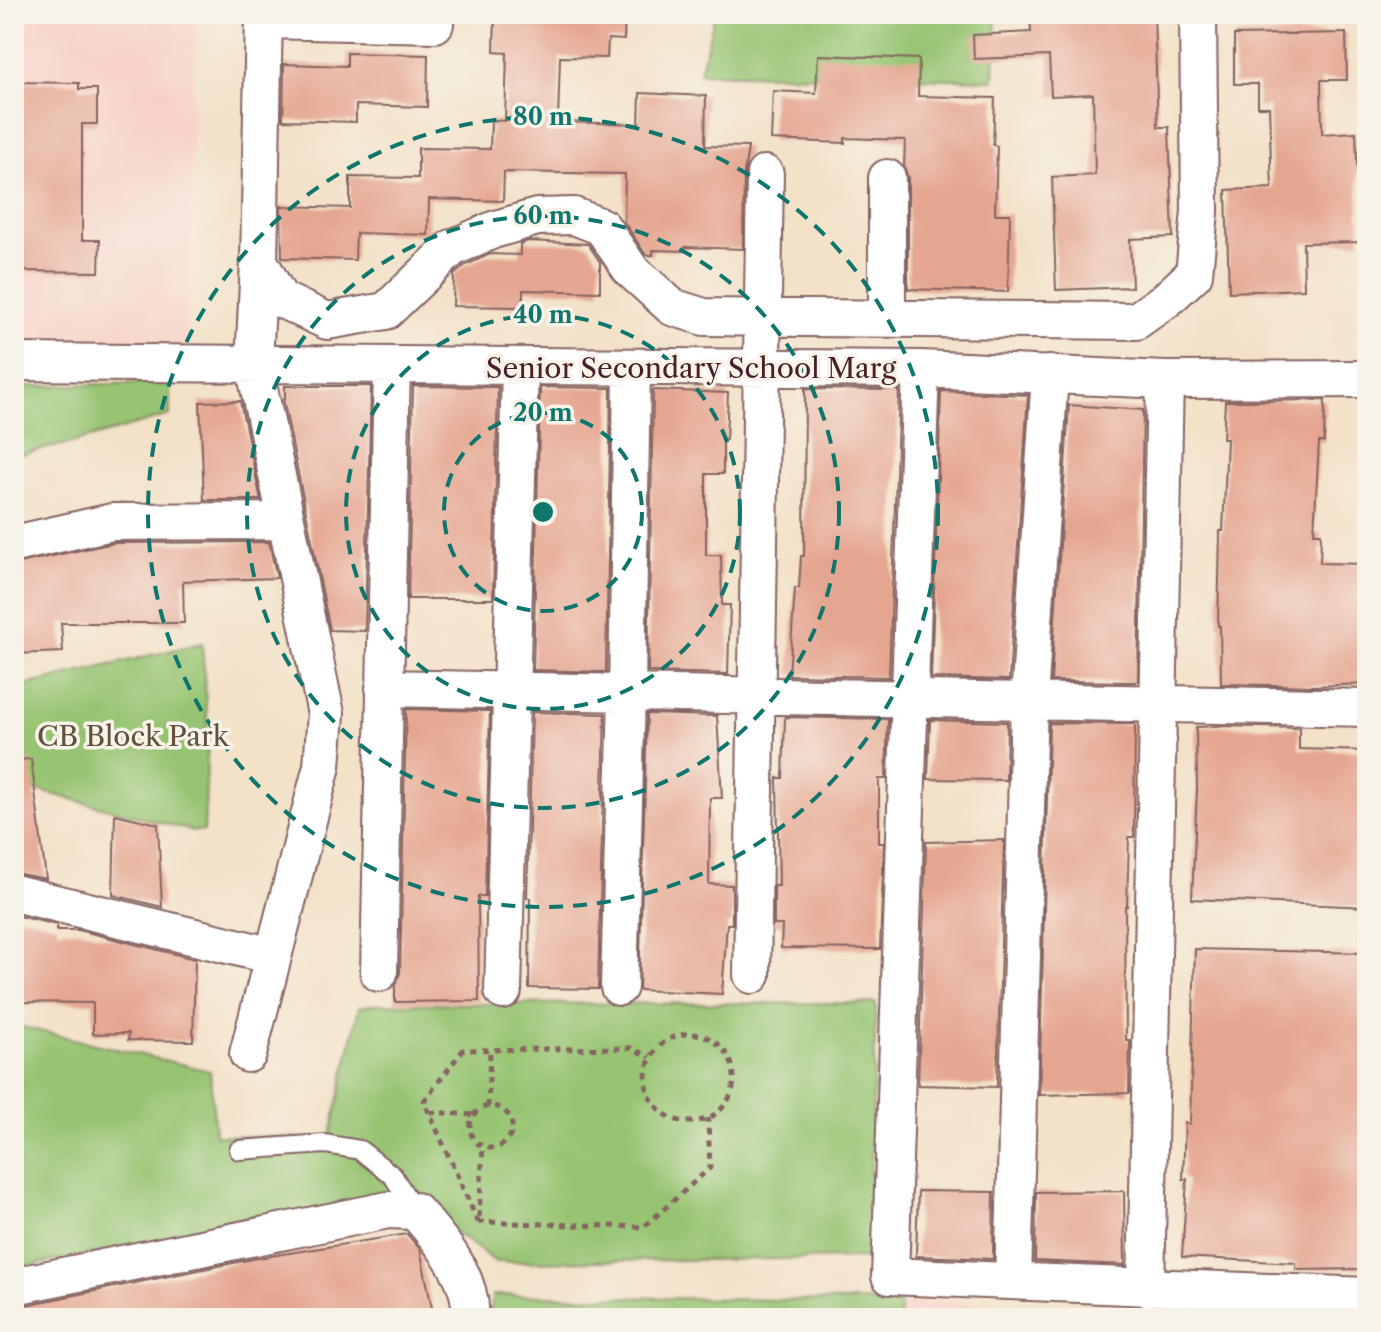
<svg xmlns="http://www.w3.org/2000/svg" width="1381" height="1332" font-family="'Libre Caslon Text',serif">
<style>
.built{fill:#f7d1c7}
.green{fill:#97c472;stroke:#70724e;stroke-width:2}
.building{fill:#e5a691}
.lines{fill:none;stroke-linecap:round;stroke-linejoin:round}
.service-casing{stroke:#856362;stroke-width:22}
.minor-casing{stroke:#856362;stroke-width:40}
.path{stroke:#856362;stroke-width:5;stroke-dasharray:6 6;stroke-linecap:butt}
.service{stroke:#fff;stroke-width:18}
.minor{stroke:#fff;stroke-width:36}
.ring{fill:none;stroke:#0f766e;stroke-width:4;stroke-dasharray:14 10}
.labels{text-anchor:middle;stroke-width:7;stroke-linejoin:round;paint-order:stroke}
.street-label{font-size:28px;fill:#4a1f2b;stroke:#f7f3e8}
.park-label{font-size:28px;fill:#615140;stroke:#f7f3e8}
.centre{fill:#0f766e;stroke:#f7f3e8;stroke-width:4}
.ring-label{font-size:24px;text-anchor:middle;font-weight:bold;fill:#0f766e;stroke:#f7f3e8;stroke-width:7;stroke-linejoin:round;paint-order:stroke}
</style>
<rect width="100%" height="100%" fill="#f7f3e8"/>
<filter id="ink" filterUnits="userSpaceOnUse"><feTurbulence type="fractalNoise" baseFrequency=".0125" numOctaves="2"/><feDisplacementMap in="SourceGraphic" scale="16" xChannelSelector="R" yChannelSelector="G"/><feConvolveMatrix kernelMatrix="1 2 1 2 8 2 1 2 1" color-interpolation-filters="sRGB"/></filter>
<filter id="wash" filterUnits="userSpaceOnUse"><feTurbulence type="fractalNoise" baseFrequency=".006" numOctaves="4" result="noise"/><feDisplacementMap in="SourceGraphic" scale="32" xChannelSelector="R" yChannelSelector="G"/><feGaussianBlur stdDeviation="1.8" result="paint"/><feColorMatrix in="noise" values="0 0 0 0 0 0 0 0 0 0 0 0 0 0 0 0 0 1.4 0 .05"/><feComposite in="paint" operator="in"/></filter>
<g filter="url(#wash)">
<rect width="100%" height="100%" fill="#f3e1c8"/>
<path class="built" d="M14,14H195L187,346L14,342Z
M900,1302L1338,1309V1318H900Z"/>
<path class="green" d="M715,14H996L994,80L700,73Z
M170,382V415L75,442L14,456V387Z
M202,643L208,735L204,831H193L14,784V688Z
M876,1003L868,1258L496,1262L401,1192L14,1269V1025L210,1071L215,1135L330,1139L359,1007L377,1004Z
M492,1295L900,1302V1318H491Z"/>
<g id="blocks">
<path class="building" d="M495,14H625L624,40L608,39L607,58L560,57L558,122L639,124L640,93L706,96L705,146L748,147L744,174L743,249L685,247V251L653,250V255H646L624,222L625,174L504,172L503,201L429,199L428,235L356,233L355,260L282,258L281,206L350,208V177L418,178V148L490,149L491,120L505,121L507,53L494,52Z
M1030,14H1154L1158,127H1169L1173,237L1130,239L1132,287L1056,290L1052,177L1095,175L1093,94L1051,96L1049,56L974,59L973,35L1031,32Z
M1346,33L1347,80H1321L1322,134L1356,132L1360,242L1303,243L1304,289L1229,292L1226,190L1272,188L1269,107H1258V84H1234V35Z
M347,53L428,55L427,107L356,105V122L283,120L284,64L347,66Z
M818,55L919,59L918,96L995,98L993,145L997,146L995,214H1010L1008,292L908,289V178L904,166L905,140L845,138V143L771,140L773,91L816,93Z
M14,82L79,83V89H97V124H82V240H100L99,272L14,271Z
M528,241L588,244L600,262V292L523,290V307L453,306L454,275L464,266L490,254L520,255V244Z
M285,386H371L365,631L330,630L283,399H285Z
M413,386L498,387L493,599H408Z
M540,387L611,388L606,672L533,670Z
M805,389L899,390L889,677L789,675L795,588H799L801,556H804Z
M653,390L728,393L726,440H723V474H706V555H721L722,605H730L728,674L648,672Z
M941,391L1028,395L1009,680L931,678Z
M1325,400L1324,442H1319L1314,533H1321L1320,563L1367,564V684L1313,686L1221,684L1220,626H1218L1220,531H1223L1227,439H1223L1225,401Z
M240,401L261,500H204L200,402Z
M1069,405L1143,410L1138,680L1135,682L1051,681Z
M269,542L277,578L183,581L184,623H61L63,652L14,654V564L114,543Z
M406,709L490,711L485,896H478L479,1001L395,1002V986L400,973Z
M532,712L605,714L598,989L529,988L530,898H527Z
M647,714L717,716L722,798H710L709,884L732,885V924H727L722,994L639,990Z
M785,717L888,719L886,779H879V843H884L880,949L781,948L782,925H774V886H779L777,778H783Z
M930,720L1007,722L1006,780L928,779Z
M1049,723L1135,724L1134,837H1129L1127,906H1125L1126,1040H1130L1129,1093L1039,1095Z
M1221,726L1299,728V749L1367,751V907L1192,899L1197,789L1196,727Z
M31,759L46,879L14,873V760Z
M115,814L158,824L162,907L113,895Z
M1004,840L997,1087L918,1085L926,842Z
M14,915L57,925V930H78L195,959L193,1041L128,1040L129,1033L93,1034V1003L14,1002Z
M1195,949L1367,953V1269L1296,1270V1263L1182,1257L1187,1179H1183L1185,1123L1190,1124Z
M918,1191L994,1192L993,1259L916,1256Z
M1124,1191L1125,1265L1035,1261L1036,1192Z
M407,1234L420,1249L434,1318H15L14,1307H16L258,1258Z"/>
</g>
</g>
<g filter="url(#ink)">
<use href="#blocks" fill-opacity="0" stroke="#856362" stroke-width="2"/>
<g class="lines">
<defs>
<path id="service" d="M239,1150L325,1144L360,1150L393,1176L415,1211"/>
<path id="minor" d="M264,14L259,261L280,299L327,321L386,311L452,248L493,230L537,217L574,216L602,227L631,270L672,307L704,317L1136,321L1167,299L1194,274L1200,211L1198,14
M264,20L435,24
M887,178V318
M14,362L921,369L1165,380L1367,379
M921,369L890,1276L1367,1296
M14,544L112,522L286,521
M384,688L1367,708
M14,893L273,956
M379,973L392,366
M752,975L765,174
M619,987L627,693L632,369
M503,991L520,368
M248,1054L322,766L326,714L254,364L259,261
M1013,1281L1029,701L1050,374
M14,1286L388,1210L415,1211C440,1239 474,1279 470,1318
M1146,1288L1165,380"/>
</defs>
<use href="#service" class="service-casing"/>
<use href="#minor" class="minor-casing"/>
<path class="path" d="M646 1078a44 44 0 1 1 88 0a44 44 0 1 1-88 0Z
M470 1127a21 21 0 1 1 42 0a21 21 0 1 1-42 0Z
M488,1107L490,1049
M430,1112L474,1115
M479,1217L483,1146
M478,1222L424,1101L463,1050L631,1048L650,1057
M478,1222L644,1227L710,1168L708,1118"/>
<use href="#service" class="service"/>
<use href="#minor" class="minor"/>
</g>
</g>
<g class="ring">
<circle cx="543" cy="512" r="99"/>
<circle cx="543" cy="512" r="197"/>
<circle cx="543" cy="512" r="296"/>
<circle cx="543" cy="512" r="395"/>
</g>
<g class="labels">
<g class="street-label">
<text x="691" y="378">Senior Secondary School Marg</text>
</g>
<g class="park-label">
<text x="133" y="746">CB Block Park</text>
</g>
</g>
<circle cx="543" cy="512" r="12" class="centre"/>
<g class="ring-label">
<text x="543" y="125">80 m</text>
<text x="543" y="224">60 m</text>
<text x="543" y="323">40 m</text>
<text x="543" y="421">20 m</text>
</g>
<rect width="1381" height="1332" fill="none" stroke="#f7f3e8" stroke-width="48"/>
</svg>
